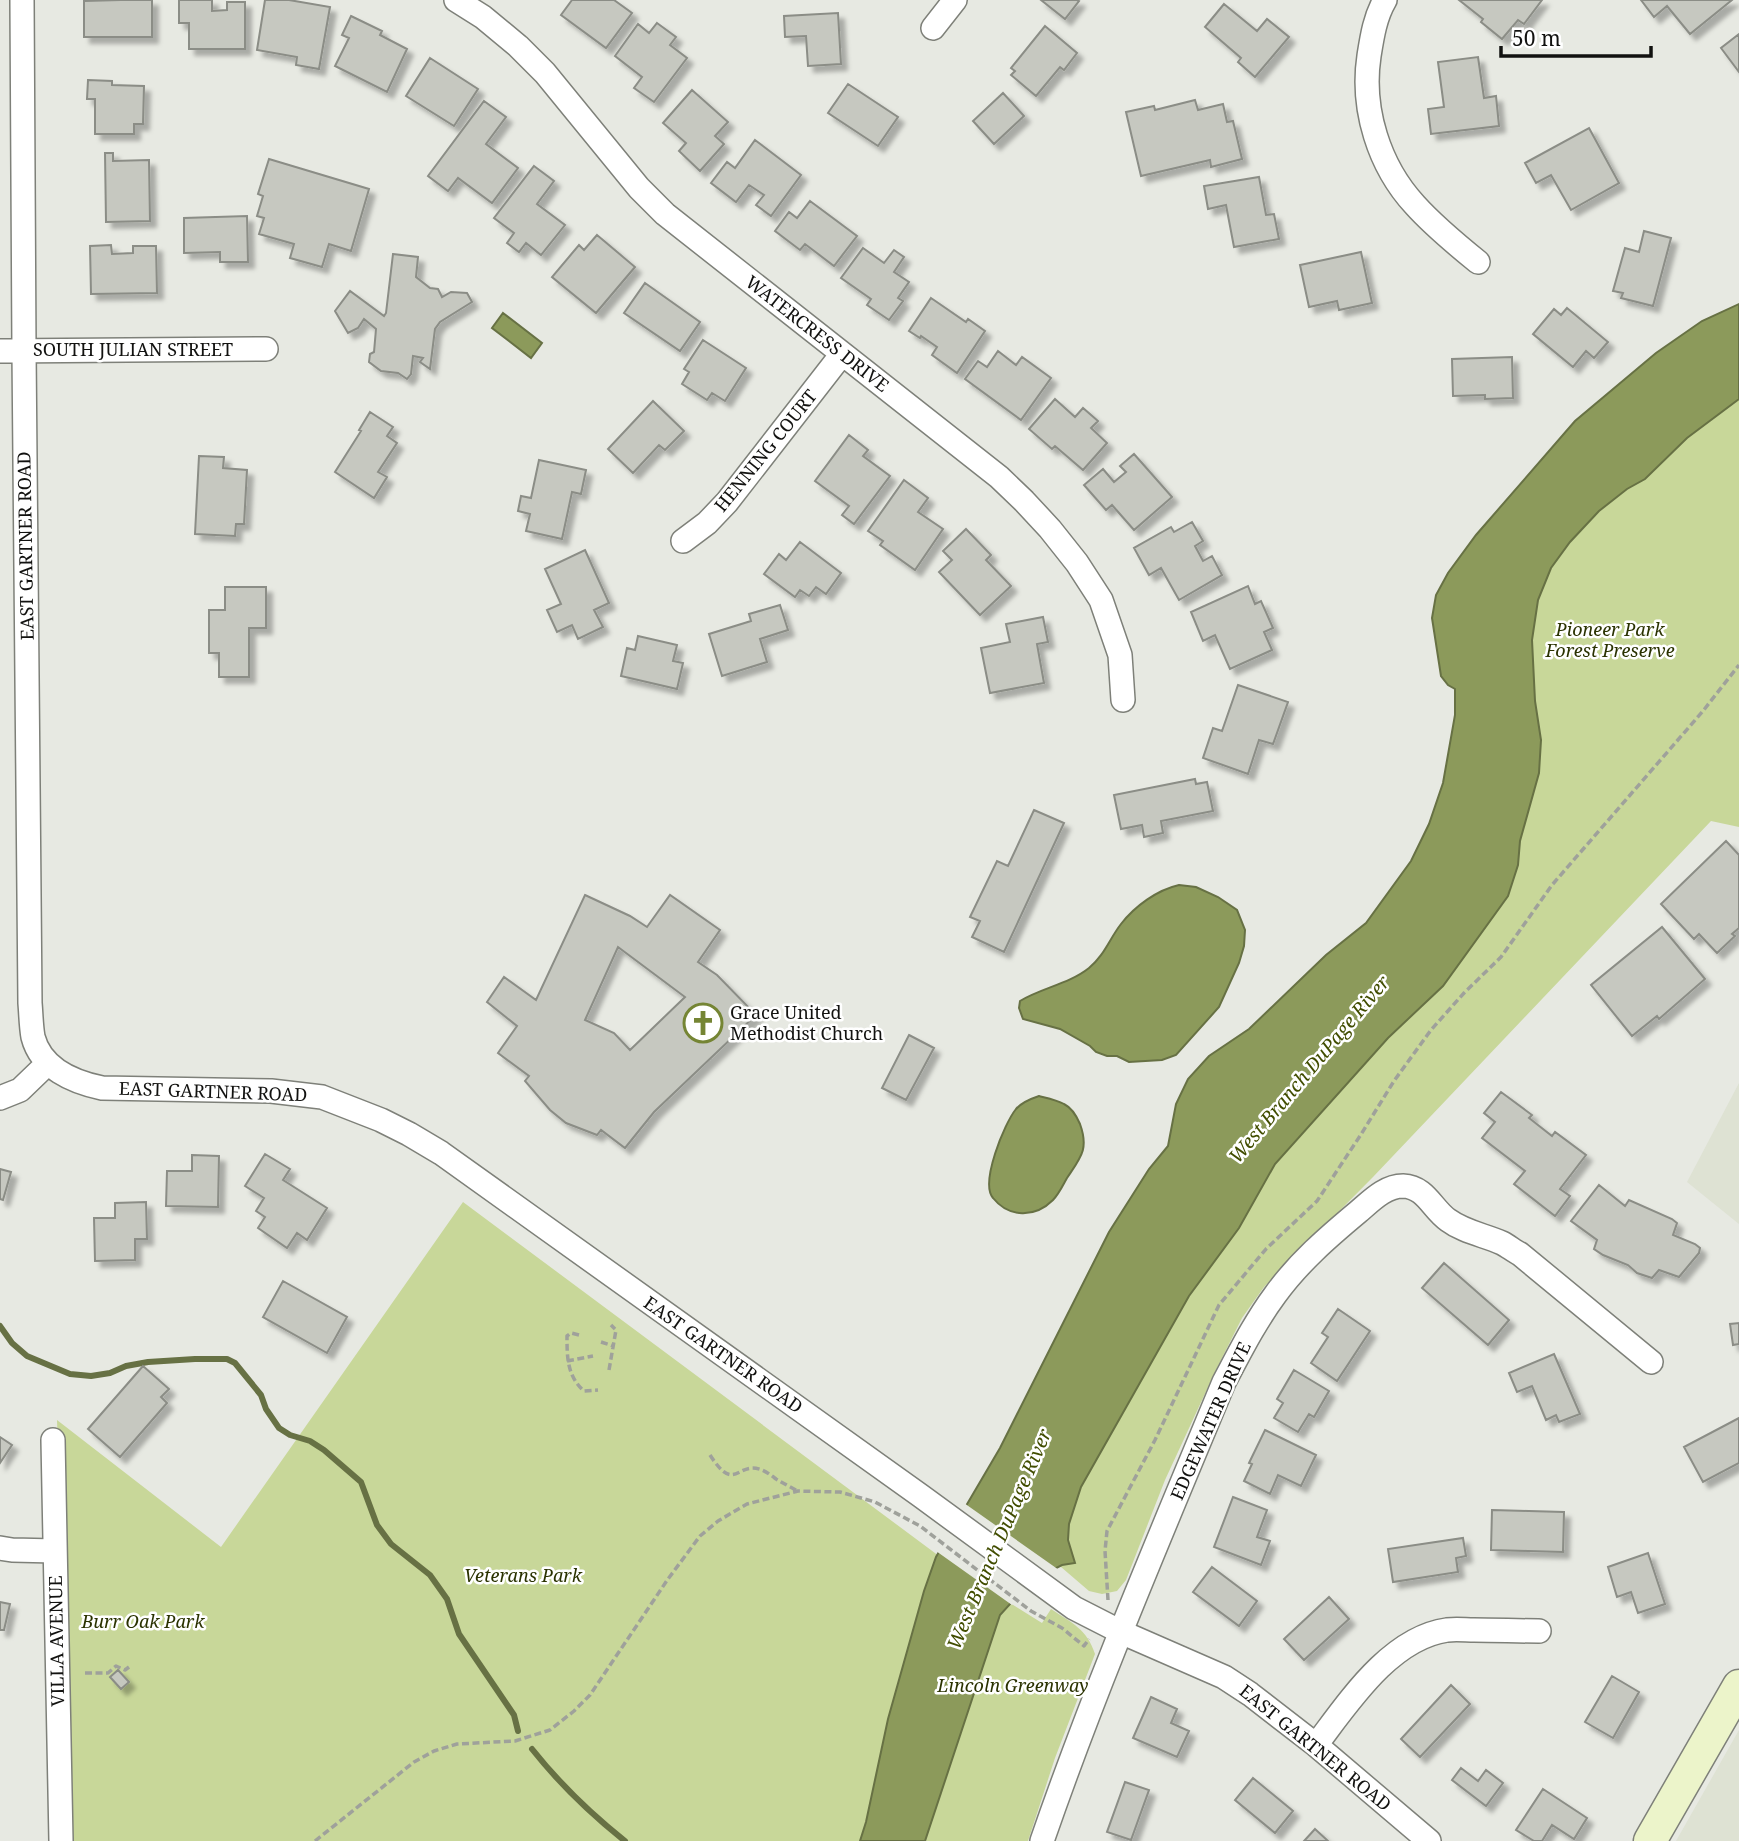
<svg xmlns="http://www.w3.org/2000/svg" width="1739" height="1841" font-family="'Noto Serif',serif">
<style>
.built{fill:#dee2d3}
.green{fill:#c8d799}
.water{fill:#8c9a5b;stroke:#677144;stroke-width:2}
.pier{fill:#e7e9e2}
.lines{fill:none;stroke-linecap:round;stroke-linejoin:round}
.stream{stroke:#677144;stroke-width:6}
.building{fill:#c6c8c0;stroke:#8b8d86;stroke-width:2;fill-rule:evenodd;filter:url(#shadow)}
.street-casing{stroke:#7e8079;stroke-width:26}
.secondary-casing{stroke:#7e8079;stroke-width:35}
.path{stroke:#9fa19b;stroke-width:3.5;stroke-dasharray:7 3.5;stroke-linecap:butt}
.street{stroke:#fff;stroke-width:23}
.secondary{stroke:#ecf4ca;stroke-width:32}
.labels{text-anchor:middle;stroke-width:5;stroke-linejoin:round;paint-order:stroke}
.street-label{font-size:18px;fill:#121210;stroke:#fff}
.park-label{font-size:18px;font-style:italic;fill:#2a3200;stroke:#fff}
.poi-label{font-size:18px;fill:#121210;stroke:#fff;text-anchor:start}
.water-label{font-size:19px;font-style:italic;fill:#414d00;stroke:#fff}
</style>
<defs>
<filter id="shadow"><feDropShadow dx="6" dy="6" stdDeviation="2" flood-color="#0004"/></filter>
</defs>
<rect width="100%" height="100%" fill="#e7e9e2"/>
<path class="built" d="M1739,1083V1224L1687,1182Z
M1739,1730V1841H1676Z"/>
<path class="green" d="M1739,355V827L1711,821L1373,1177L1264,1287L1242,1318L1215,1372L1165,1480L1126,1580L1117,1591L1102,1594L1089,1591L1061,1567L1007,1529L1431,922L1479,620Z
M463,1202L982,1588L1010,1603L1042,1623L1051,1609C1072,1623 1087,1629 1095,1654L1055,1758L1028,1841H71L57,1420L221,1547Z"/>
<path class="water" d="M1739,304V399L1687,438L1645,479L1627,489L1599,511L1570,542L1551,568L1538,600L1532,640L1535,701L1541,740L1539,773L1520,841L1518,865L1508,896L1443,986L1388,1038L1275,1164L1239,1228L1189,1296L1081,1487L1069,1524L1068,1540L1075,1563L1062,1565L1031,1581L1000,1615L925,1841H860L866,1822L888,1719L924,1591L936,1557L1000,1448L1109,1232L1149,1169L1168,1146L1176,1104L1188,1079L1209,1056L1249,1029L1326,955L1366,923L1411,861L1429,824L1443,783L1455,715V689L1448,685L1441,676L1432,618L1436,595L1448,573L1476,535L1575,421L1656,353L1702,321Z
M503,313L542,343L531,358L492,328Z
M1179,885L1196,887L1218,897L1237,910L1245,930L1244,946L1239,963L1219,1007L1176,1055L1162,1060L1129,1062L1117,1056H1107L1096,1052L1090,1046L1060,1029L1023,1019L1019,1008L1020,1001C1041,988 1069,984 1089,968C1104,956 1110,938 1121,924C1135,906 1157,890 1179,885Z
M1039,1096C1047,1098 1057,1100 1064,1104C1072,1108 1077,1117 1080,1124C1089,1149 1081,1157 1067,1178C1063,1185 1059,1194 1053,1200C1035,1218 1009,1218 993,1198C980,1183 1004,1124 1016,1109C1022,1102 1030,1099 1039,1096Z"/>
<path class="pier" d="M964,1503L1059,1570L1033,1584L1012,1605L936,1551Z"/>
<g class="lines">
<path class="stream" d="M0,1326L12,1343L27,1356L70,1374L91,1376L110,1373L126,1366L148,1362L195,1359H227L235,1363L261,1395L266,1409L279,1428L290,1435L310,1441L324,1450L361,1482L377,1525L391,1544L430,1575L447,1599L459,1634L514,1715L518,1731
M532,1749C559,1783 591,1814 625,1841"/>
</g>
<path class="building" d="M121,0H152V37H84V1Z
M179,0H212V11L227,10V2H245V49H189V23H179Z
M265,0H289L330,7L319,69L296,65L297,57L257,50Z
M572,0H614L632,13L606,48L561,15Z
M1041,0H1077L1079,1L1065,19Z
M1459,0H1542L1524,24L1518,20L1502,39L1481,22L1483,19Z
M1641,0H1732L1690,34L1667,6L1654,17Z
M1224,4L1257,31L1267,19L1289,37L1255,77L1238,62L1241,58L1205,27Z
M838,13L841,64L808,66L806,36L785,37L784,16Z
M351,16L382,31L380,35L407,49L387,92L335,66L349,38L342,35Z
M657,23L676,37L670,45L687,58L654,102L634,88L642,77L615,56L638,24L649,33Z
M1045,26L1077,53L1064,70L1060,67L1036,96L1011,75L1015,71L1011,68Z
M1739,34V72L1721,48Z
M1478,57L1484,98L1496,96L1499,126L1431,134L1428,109L1444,107L1438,62Z
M430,58L478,89L454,126L406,96Z
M88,80L112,81V85L144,86L143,124H134V134H95V99H87Z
M848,84L898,117L878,146L828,113Z
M692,90L728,122L715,136L724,144L700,171L679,151L686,143L663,123Z
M1003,93L1024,116L994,144L973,121Z
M1195,100L1198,110L1223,104L1227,122L1233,121L1242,159L1211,167L1210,160L1141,176L1126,112L1154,106L1155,110Z
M484,101L506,117L486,144L518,168L492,203L458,178L448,191L428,176Z
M1589,128L1619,183L1571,210L1551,175L1536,183L1525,163Z
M755,140L801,175L771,216L756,205L764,195L749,185L736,202L711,183L727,162L735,168Z
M105,153H113V161L149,160L150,221L106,222Z
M269,159L369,189L351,251L329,244L322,267L290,258L294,244L259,234L264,218L257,216L263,196L258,194Z
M534,166L554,181L537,204L565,225L541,255L526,243L519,252L507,243L514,233L494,218Z
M1259,177L1266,215L1274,214L1279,239L1234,247L1226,205L1208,209L1204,186Z
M810,201L857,236L834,266L805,244L800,250L775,231L789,212L797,218Z
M247,216L248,262H220V252L184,253V218Z
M1644,231L1671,238L1653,306L1621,298L1623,293L1613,291L1625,248L1639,252Z
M597,235L635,267L596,313L552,277L579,245L584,250Z
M111,245L112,254L133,253V246H156L157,293L91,294L90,246Z
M863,248L884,263L894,250L904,257L894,272L909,282L898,298L903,301L889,320L867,305L871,299L841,278Z
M1361,252L1372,303L1339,310L1337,301L1309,307L1300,265Z
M393,254L418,257L416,277L430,288L438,289L442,297L451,292L467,293L472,302L440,322L435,329L430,369L420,362L423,358L413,356L411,374L407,379L398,373L381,371L369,362L370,354L374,352L376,329L364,319L358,328L348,333L335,311L350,291L384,316L386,313Z
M645,283L700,322L680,351L624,313Z
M931,298L966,322L968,319L985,331L957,373L932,355L937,347L921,336L920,338L909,331Z
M1567,308L1608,342L1594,358L1586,351L1573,367L1533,334L1554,309L1561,315Z
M703,340L746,368L725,401L712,393L707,400L682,384L689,372L684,369Z
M998,351L1016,365L1022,357L1051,378L1021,420L965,379L978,361L987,367Z
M1512,357L1513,398L1485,399V395L1453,396L1452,359Z
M1055,399L1075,417L1083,408L1098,421L1091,428L1107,443L1083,470L1055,446L1052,449L1029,429Z
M653,401L684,431L665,450L659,445L633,473L608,449Z
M370,412L393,427L387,436L397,443L378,472L387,477L374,498L335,472L361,431L359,430Z
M849,435L868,450L863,456L890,476L854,524L842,515L849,506L815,481Z
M1134,454L1172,497L1134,530L1112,505L1106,510L1084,485L1103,469L1114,482L1126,472L1120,466Z
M199,456L224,457L223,468L247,470L244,524H236L235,536L195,534Z
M539,460L586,470L581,494L572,492L562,539L526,531L530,514L518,511L521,496L531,498Z
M904,480L928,498L918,512L943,529L915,570L880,545L883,541L868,531Z
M1192,522L1203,541L1195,546L1203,561L1212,556L1222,575L1179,600L1161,568L1149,575L1134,548L1171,527L1174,532Z
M966,529L991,555L986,560L1011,586L980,615L939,572L952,560L943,551Z
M800,542L841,573L826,594L816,587L809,596L800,590L795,597L764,574L779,554L786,560Z
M585,550L609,603L594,610L603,627L578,639L572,625L557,632L547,610L561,604L545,569Z
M1248,586L1255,604L1261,601L1273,628L1264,632L1272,650L1230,669L1215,635L1203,641L1191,612Z
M225,587H266V628H249V677H219V653H209V610H225Z
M780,605L788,630L760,639L767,662L722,676L709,634L751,621L749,614Z
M1043,617L1048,642L1037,644L1044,683L990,693L981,648L1010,642L1006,624Z
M638,636L677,645L673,661L683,663L677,689L621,676L627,648L635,650Z
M1238,685L1288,702L1273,744L1259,740L1248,774L1203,758L1213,728L1222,731Z
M1195,779L1196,784L1207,782L1213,811L1161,821L1163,833L1144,837L1142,825L1121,829L1114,795Z
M1034,810L1064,823L1004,952L972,937L980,921L970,917L997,861L1008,866Z
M1726,841L1739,855V928L1732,934L1735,936L1717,953L1699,934L1694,939L1661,904Z
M585,895L630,916L647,927L670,895L720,930L698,962L717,975L756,1015L654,1112L625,1148L601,1130L597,1135L566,1123L550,1110L525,1081L529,1076L498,1053L517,1026L487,1002L504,977L536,1000ZM618,947L685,997L630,1050L614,1033L585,1020Z
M1662,927L1705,979L1659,1019L1657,1016L1632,1036L1591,985Z
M909,1035L934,1048L906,1100L882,1088Z
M1501,1092L1532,1115L1529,1118L1552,1136L1555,1132L1586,1155L1560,1189L1570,1196L1555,1216L1514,1184L1525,1171L1482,1138L1495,1122L1484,1113Z
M265,1154L290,1169L283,1180L327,1208L307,1240L297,1233L287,1248L258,1228L265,1217L256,1211L264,1198L245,1186Z
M192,1155L219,1156L218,1207L166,1206L167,1171H192Z
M0,1169L11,1172L3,1200L0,1199Z
M1599,1185L1625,1206L1629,1200L1672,1219L1677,1223L1673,1235L1695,1244L1700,1248L1699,1253L1679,1277L1659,1270L1652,1278L1637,1273L1628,1265L1603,1255L1594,1249L1597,1240L1571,1221Z
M146,1202L147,1239H135V1260L95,1261L94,1218H115V1203Z
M1444,1263L1509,1320L1488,1345L1422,1288Z
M283,1281L347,1317L327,1353L263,1317Z
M1338,1309L1370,1331L1337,1381L1311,1363L1328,1337L1322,1333Z
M1739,1323V1344L1733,1345L1730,1324Z
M1554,1354L1580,1414L1559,1422L1556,1415L1546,1420L1532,1386L1517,1392L1509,1373Z
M143,1366L169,1389L161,1397L167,1403L120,1457L88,1429Z
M1294,1370L1329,1391L1314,1417L1309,1414L1298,1432L1274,1418L1283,1403L1277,1399Z
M1739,1418V1463L1703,1482L1684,1447Z
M1265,1430L1316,1455L1301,1486L1278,1475L1270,1494L1244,1481L1252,1464L1249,1463Z
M0,1437L12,1445L0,1463Z
M1233,1497L1267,1510L1257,1537L1270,1541L1261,1565L1214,1547Z
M1492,1510L1564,1512L1563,1552L1491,1550Z
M1463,1538L1466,1556L1456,1558L1458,1572L1393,1582L1388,1549Z
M1648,1553L1665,1604L1638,1613L1631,1592L1617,1597L1608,1567Z
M1212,1567L1257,1601L1239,1626L1193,1592Z
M1329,1597L1349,1619L1304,1660L1284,1639Z
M0,1602L10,1604L4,1630H0Z
M118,1670L129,1682L121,1689L110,1677Z
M1612,1676L1639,1692L1613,1738L1585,1722Z
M1451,1685L1470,1704L1420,1757L1401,1739Z
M1151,1697L1177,1709L1171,1723L1189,1731L1177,1757L1133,1738Z
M1461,1768L1478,1781L1486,1770L1503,1783L1486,1806L1452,1780Z
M1253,1778L1293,1811L1275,1833L1235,1800Z
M1125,1782L1149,1790L1131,1840L1107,1832Z
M1543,1789L1587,1818L1574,1839L1552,1825L1542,1841H1534L1516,1830Z
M1315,1829L1328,1841H1304Z"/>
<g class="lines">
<defs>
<path id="street" d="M22,0L24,351L30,1003C31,1014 31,1026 33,1037C41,1068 73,1082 102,1088L271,1091L322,1097L381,1120L409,1134L441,1153L921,1496L1074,1608L1121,1632L1224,1677L1250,1694L1316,1745L1429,1841
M456,0L483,17L518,46L545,73L639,188L665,214L999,477L1024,501L1050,529L1077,563L1101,600L1120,655L1123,700
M1385,0C1375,17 1372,37 1369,56C1361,109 1379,166 1415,205C1433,225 1457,245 1478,262
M933,28L955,0
M0,351L266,349
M683,541L707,523L727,502L842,354
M0,1098L20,1090L47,1064
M53,1440L61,1841
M0,1548L12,1550L55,1551
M1316,1745C1348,1703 1390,1638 1447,1630C1456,1629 1466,1630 1474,1630C1496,1630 1518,1631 1539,1631
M1042,1841C1096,1685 1161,1534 1224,1382C1240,1352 1255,1322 1275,1295C1298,1263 1328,1237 1358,1212C1371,1201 1385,1186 1403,1186C1426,1187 1432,1209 1448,1220C1464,1232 1484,1235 1502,1243C1508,1246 1514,1251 1520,1254L1651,1362"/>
<path id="secondary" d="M1650,1841L1739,1686"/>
</defs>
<use href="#street" class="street-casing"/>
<use href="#secondary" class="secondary-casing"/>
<path class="path" d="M579,1335L571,1333L567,1336C567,1357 567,1376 584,1391L598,1390
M601,1342L613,1346
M567,1361L593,1356
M609,1370L616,1330L611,1325
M710,1455C736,1495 736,1460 762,1470C767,1472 772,1476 776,1479C783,1483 790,1487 796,1490
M1108,1600L1105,1551L1107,1531L1155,1440L1219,1305L1266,1249L1317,1201L1360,1136L1394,1081L1431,1030L1464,993L1501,957L1552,885L1703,711L1739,665
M85,1673H108L116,1666L125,1670L129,1667
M315,1841L414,1762L434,1751L457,1744L515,1741L550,1730L574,1711L590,1695L668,1579L700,1536L718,1521L747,1504L798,1491L840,1492L875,1502L920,1526L1031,1611L1062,1628L1084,1646L1089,1639"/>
<use href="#street" class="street"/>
<use href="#secondary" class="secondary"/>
</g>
<defs>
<symbol id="church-ring" viewBox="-11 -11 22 22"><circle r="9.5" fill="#fff" stroke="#758534" stroke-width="1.5"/><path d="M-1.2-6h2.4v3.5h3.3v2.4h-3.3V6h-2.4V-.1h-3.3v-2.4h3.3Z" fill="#758534"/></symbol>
</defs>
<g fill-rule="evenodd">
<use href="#church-ring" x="681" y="1001" width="44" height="44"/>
</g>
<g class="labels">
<g class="street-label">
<text transform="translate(817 334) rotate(38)" y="6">WATERCRESS DRIVE</text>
<text x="133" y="356">SOUTH JULIAN STREET</text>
<text transform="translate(766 451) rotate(-51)" y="6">HENNING COURT</text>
<text transform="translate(26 546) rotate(-91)" y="6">EAST GARTNER ROAD</text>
<text transform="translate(213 1092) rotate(2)" y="6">EAST GARTNER ROAD</text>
<text transform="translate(723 1355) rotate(35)" y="6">EAST GARTNER ROAD</text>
<text transform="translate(1211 1421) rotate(-66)" y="6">EDGEWATER DRIVE</text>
<text transform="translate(57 1641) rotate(-91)" y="6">VILLA AVENUE</text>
<text transform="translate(1315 1748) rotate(39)" y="6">EAST GARTNER ROAD</text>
</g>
<g class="park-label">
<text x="1610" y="636">Pioneer Park<tspan x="1610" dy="21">Forest Preserve</tspan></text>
<text x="523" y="1582">Veterans Park</text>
<text x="143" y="1628">Burr Oak Park</text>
<text x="1013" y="1692">Lincoln Greenway</text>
</g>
<g class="poi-label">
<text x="730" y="1019">Grace United<tspan x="730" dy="21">Methodist Church</tspan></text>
</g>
<g class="water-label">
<text transform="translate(1309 1069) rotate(-50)" y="7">West Branch DuPage River</text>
<text transform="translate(999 1539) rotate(-67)" y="7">West Branch DuPage River</text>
</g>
</g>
<path d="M1501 46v10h150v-10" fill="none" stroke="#121210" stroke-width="3.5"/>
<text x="1512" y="46" font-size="21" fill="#121210" stroke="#ffffff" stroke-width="5" paint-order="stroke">50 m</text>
</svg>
